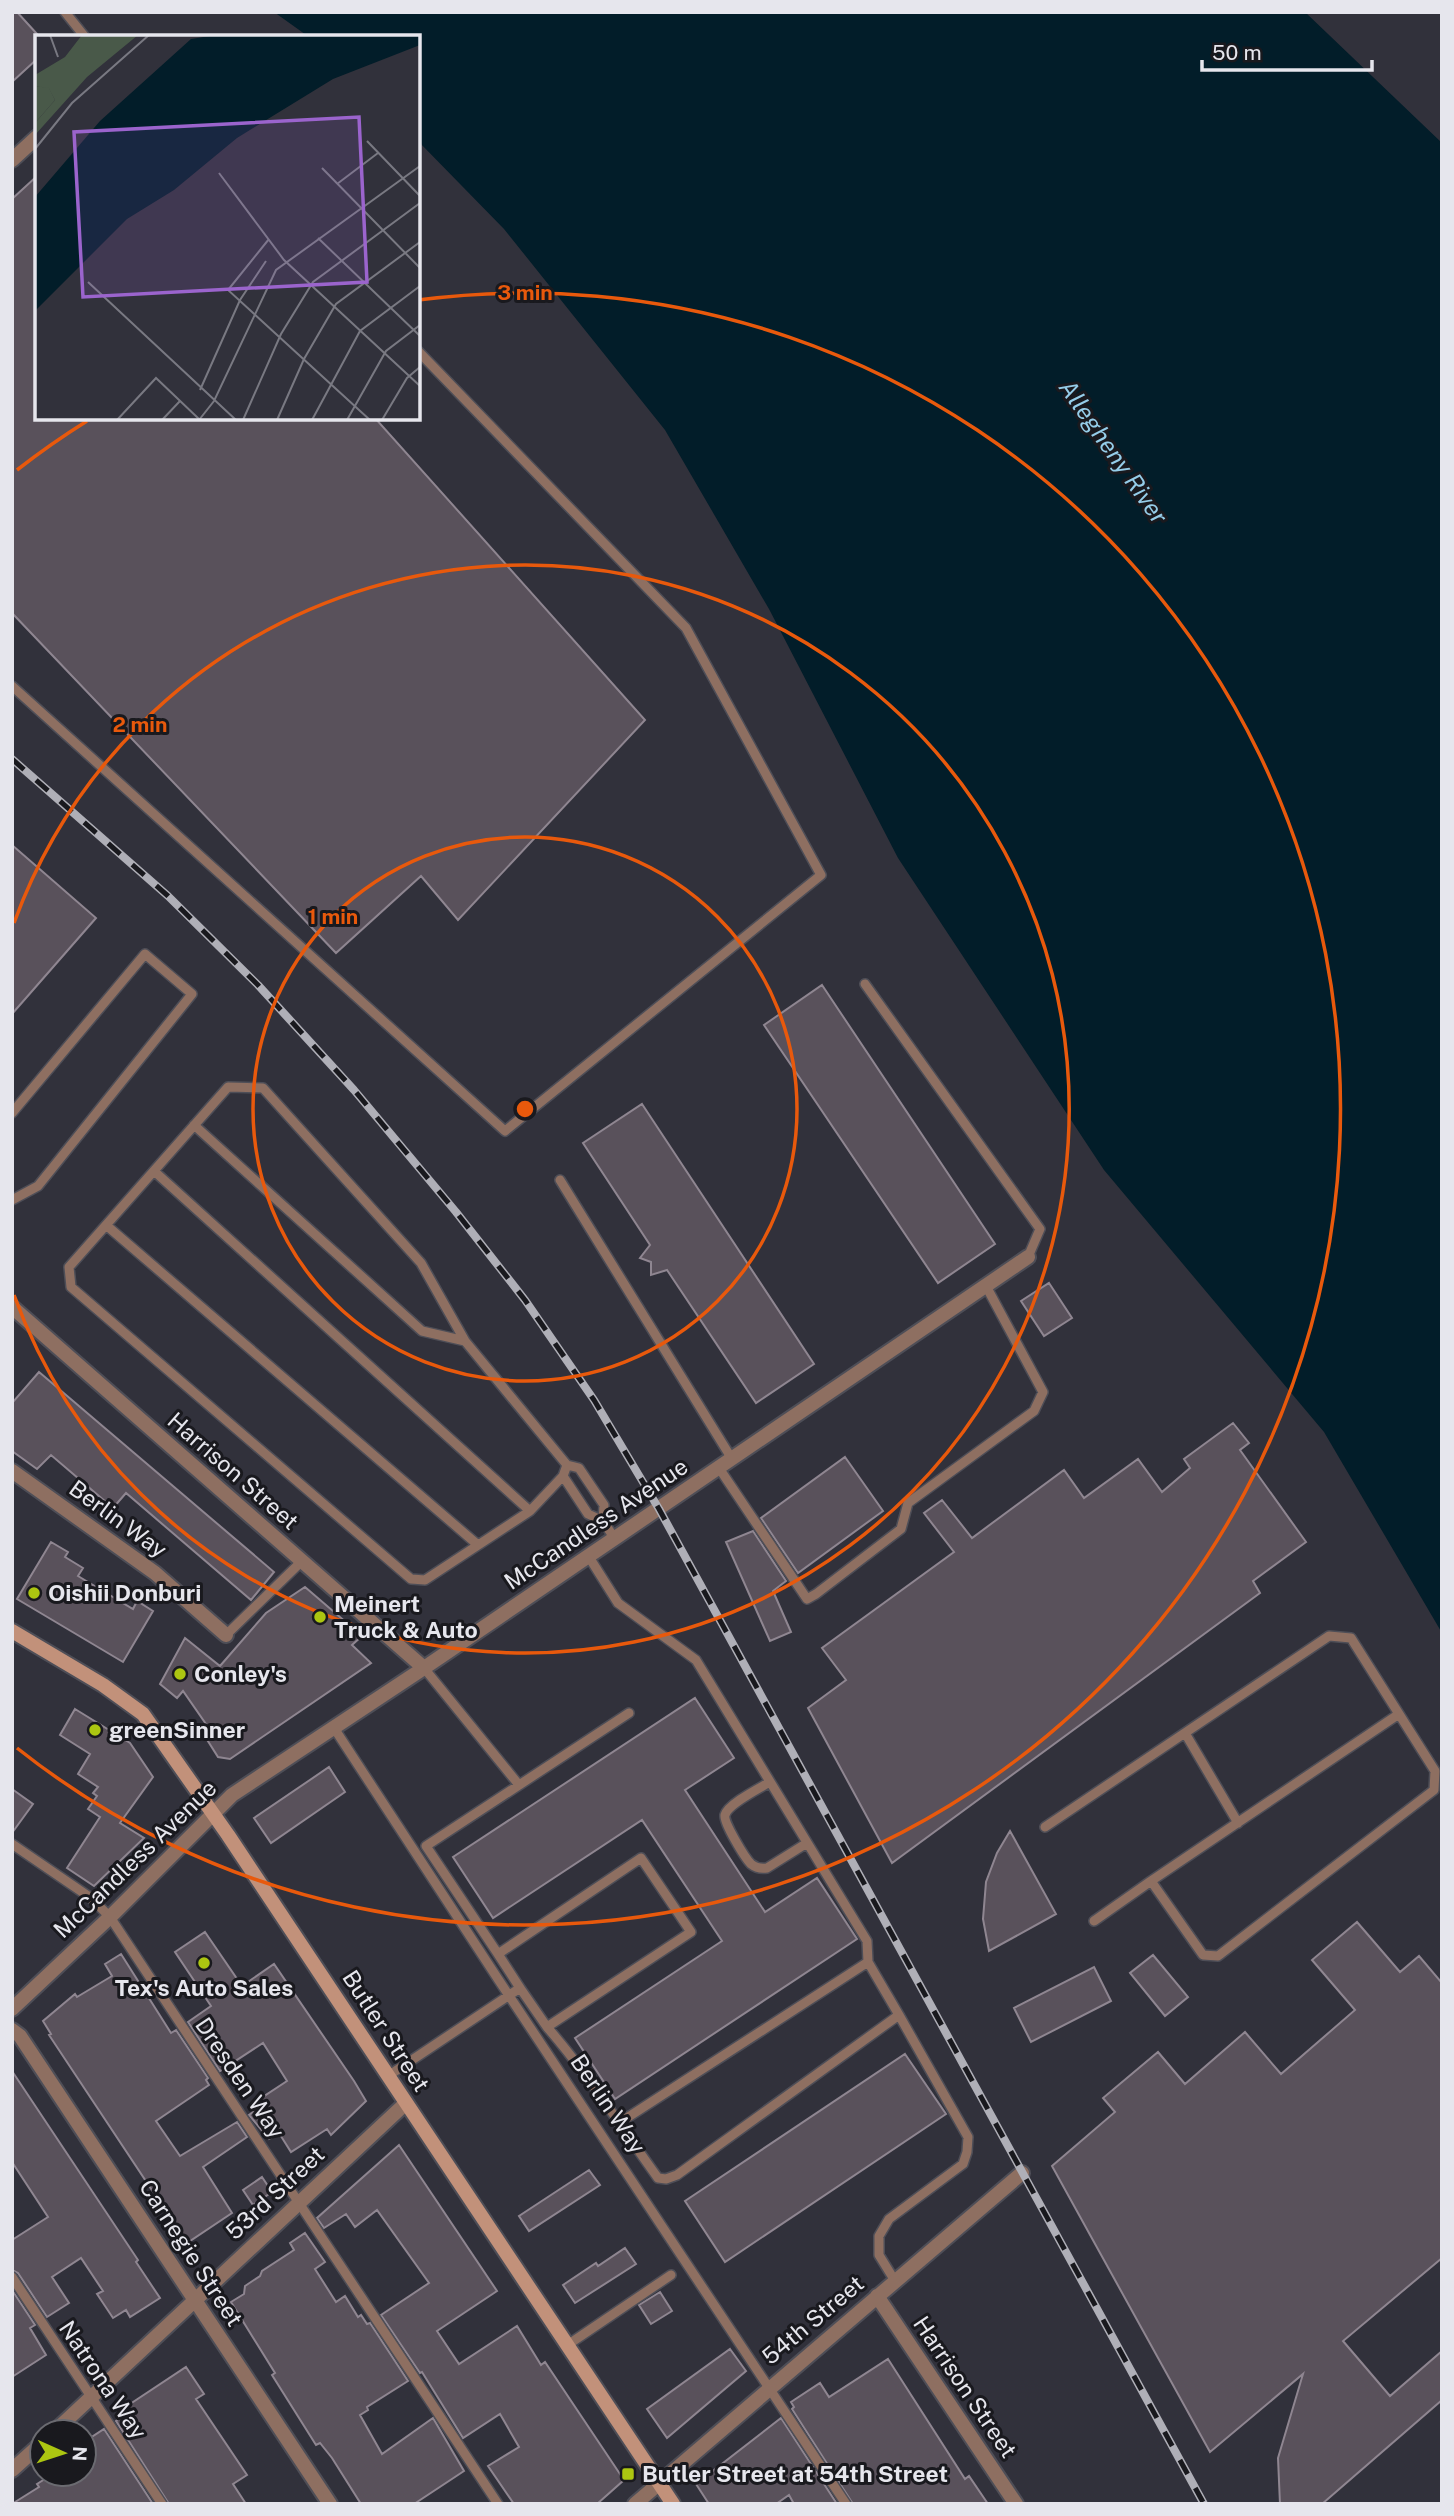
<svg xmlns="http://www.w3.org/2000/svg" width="1454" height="2516" font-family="'Public Sans',sans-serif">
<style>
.water{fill:#021d29}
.building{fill:#59515b;stroke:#8f8691;stroke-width:2}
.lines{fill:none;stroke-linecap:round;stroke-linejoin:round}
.lane-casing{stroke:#4e4e57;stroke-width:12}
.street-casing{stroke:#4e4e57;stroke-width:18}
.secondary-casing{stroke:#4e4e57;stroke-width:18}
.lane{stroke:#8e6f61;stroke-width:9}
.street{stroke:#8e6f61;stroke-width:14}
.secondary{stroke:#c2917a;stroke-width:14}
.rail-casing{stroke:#afafb7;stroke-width:8}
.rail{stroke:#19191e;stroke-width:5;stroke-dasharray:16;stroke-linecap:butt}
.ring{fill:none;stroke:#e8590c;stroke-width:3.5}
.poi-dot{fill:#acc611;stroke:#19191e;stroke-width:2.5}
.labels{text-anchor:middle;stroke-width:6;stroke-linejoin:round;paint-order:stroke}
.street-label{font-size:23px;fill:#e6e6ed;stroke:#19191e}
.poi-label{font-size:23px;font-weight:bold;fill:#e6e6ed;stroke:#19191e;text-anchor:start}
.water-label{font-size:24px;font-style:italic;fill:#95cde9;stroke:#19191e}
.inset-road{fill:none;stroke:#797982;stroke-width:2}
.view{fill:#9b64cd;fill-opacity:0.15;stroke:#9b64cd;stroke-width:3.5}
.inset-edge{fill:none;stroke:#e6e6ed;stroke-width:3.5}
.centre{fill:#e8590c;stroke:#19191e;stroke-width:3.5}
.ring-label{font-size:21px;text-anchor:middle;font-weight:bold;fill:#e8590c;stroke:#19191e;stroke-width:6;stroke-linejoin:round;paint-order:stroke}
</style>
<rect width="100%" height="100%" fill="#31313b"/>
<path class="water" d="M274,12H1305L1442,143V1633L1324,1432L1104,1170L898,858L769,609L665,430L504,229L418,141V37H309Z"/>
<path class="building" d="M12,12H17L37,34V59L12,82Z
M37,176V418H375L645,720L458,920L421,876L336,953L12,613V199Z
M12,845L96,918L12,1014Z
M822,985L995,1244L938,1283L764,1025Z
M642,1104L814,1364L756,1403L667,1270L651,1275V1262L640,1258L650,1245L583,1143Z
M1049,1283L1072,1318L1044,1336L1021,1301Z
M39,1372L274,1572L251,1600L126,1493L113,1508L51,1455L37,1469L12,1451V1403Z
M1233,1423L1249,1443L1240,1450L1306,1542L1253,1581L1260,1593L892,1863L808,1708L846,1680L822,1648L954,1552L924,1513L942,1500L972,1538L1064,1470L1084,1498L1138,1459L1162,1492L1190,1468L1184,1459Z
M845,1457L883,1511L798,1573L761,1518Z
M753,1531L786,1581L773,1591L791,1632L770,1641L726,1542Z
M51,1542L68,1552L65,1557L83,1568L78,1576L133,1609L137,1601L153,1611L123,1662L17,1599Z
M305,1587L362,1636L352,1645L371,1663L230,1759L218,1757L206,1738L208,1727L183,1691L177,1698L160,1684L185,1638L220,1666L266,1613Z
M695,1698L734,1758L685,1790L765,1912L817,1878L857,1939L615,2099L575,2038L722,1941L642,1820L493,1918L453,1857Z
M75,1709L130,1743L153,1777L120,1823L144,1838L94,1886L67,1868L100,1817L88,1809L97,1796L93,1793L98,1787L78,1774L90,1754L60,1735Z
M329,1767L345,1792L271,1843L254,1818Z
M12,1789L33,1804L12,1833Z
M1010,1831L1056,1914L989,1951L983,1919L986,1882L997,1853Z
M1357,1922L1400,1972L1419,1956L1442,1983V2258L1343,2341L1390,2396L1442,2351V2400L1322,2504H1280L1278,2458L1303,2374L1210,2452L1052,2166L1115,2112L1103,2098L1158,2052L1185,2084L1245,2032L1281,2074L1355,2010L1312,1960Z
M205,1932L242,1986L274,1964L354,2081L366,2101L331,2135L327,2129L291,2152L279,2133L269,2139L249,2115L253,2112L249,2106L287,2081L263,2043L220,2071L188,2022L211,2006L175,1952Z
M121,1954L171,2033L176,2030L208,2078L206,2080L209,2085L156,2121L180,2156L237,2122L247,2137L203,2167L232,2213L187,2243L49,2035L51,2034L43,2021L75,1994L77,1997L112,1976L105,1964Z
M1153,1955L1188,1997L1165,2016L1130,1973Z
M1094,1967L1111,2001L1031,2042L1014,2008Z
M905,2054L946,2114L725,2262L685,2201Z
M12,2071L138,2260L136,2262L160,2298L130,2317L126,2310L113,2318L97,2294L103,2291L81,2258L52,2277L69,2303L47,2317L18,2273L12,2270V2240L48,2217L12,2162Z
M399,2145L497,2291L437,2331L459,2364L517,2326L541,2365L545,2362L624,2480L597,2504H514L488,2466L519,2447L500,2414L463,2438L422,2372L420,2373L381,2315L429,2283L377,2210L355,2227L346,2214L324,2228L317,2218Z
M589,2170L600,2185L529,2231L519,2216Z
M262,2177L272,2192L253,2205L243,2190Z
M305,2233L325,2262L315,2269L336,2302L345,2296L358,2317L361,2315L367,2324L370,2323L408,2381L367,2407L368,2410L360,2415L382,2454L433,2418L464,2471L414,2504H361L332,2458L320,2443L316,2445L272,2375L275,2373L231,2302L244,2294L245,2286L260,2276L262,2271L294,2250L290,2243Z
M625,2248L636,2264L575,2303L563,2285L596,2263L598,2266Z
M12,2290L35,2325L30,2328L46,2355L12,2377Z
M660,2292L672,2311L651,2324L639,2305Z
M730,2349L746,2371L667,2438L647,2409Z
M888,2359L965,2479L969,2476L988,2504H853L792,2409L794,2407L791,2402L820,2383L829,2397Z
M186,2367L204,2394L196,2399L247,2475L233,2484L246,2504H169L116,2421L121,2417L118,2412Z
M781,2418L837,2504H794L789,2495L776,2504H709L696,2484Z
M104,2429L153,2504H12L39,2487L37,2484L53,2474H84V2442Z"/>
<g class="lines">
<defs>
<path id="lane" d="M65,12L85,37
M12,686L505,1131L821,875L686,628L418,351
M865,984L1040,1229L1028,1257
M12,1113L145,954L192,994L38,1186L12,1200
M194,1125L422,1331L465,1341
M154,1171L530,1511
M560,1180L732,1459
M106,1225L478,1545
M719,1468L807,1599L816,1594L901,1529L908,1503L1034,1411L1043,1392L986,1286
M563,1476L530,1511L425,1580L411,1579L71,1287L69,1267L228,1087L263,1088L421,1263L465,1341L567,1465
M603,1521L604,1505L579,1468L567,1465L563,1476L588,1514L603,1521L615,1539
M589,1557L618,1603L696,1660L867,1941L868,1962
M226,1635L302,1561
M424,1668L519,1785
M334,1728L498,1979L846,2504
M1185,1733L1238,1823
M770,1782C760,1788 728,1804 725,1815C723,1822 745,1858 751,1864C756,1868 761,1869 767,1868L807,1843
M1045,1827L1329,1636L1351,1638L1435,1771L1434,1790L1218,1956L1203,1955L1151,1881L1094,1921
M12,1844L91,1898L110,1917L498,2504
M1151,1881L1399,1714
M498,1954L426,1846L629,1713
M547,2027C588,2074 621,2127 658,2178L666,2179L677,2175L899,2015L868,1962L619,2123
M388,2076L520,1988L547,2027L691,1932L641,1858L498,1954L520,1988
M12,2277L162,2504
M895,2281L879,2255V2236L889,2219L963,2164L967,2152L968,2137L899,2015
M569,2344L671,2275"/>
<path id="street" d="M12,160L37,137
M12,1307L424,1668
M12,1471L155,1573L226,1635
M12,2009L110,1917L232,1795L424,1668L1028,1257
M12,2030L20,2036L330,2504
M877,2296L1016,2504
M54,2432L406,2103
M12,2470L42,2443
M635,2504L1022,2173"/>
<path id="secondary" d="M12,1631L103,1685L143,1714L228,1835L673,2504"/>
</defs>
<use href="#lane" class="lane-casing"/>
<use href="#street" class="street-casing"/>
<use href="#secondary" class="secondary-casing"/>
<use href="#lane" class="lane"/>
<use href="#street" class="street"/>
<use href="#secondary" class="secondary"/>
<defs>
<path id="rail" d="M12,759L168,896L258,985L354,1090L456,1212L525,1300L594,1400L659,1509L1204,2504"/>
</defs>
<use href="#rail" class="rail-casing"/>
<use href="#rail" class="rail"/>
</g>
<g class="ring">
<circle cx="525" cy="1109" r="272"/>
<path d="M14 923A544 544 0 1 1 14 1295"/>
<path d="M17 470A816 816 0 0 1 87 421M418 300A816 816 0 1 1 17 1748"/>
</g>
<g class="poi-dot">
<circle cx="34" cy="1593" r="7"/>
<circle cx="320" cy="1617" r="7"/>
<circle cx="180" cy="1674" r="7"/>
<circle cx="95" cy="1730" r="7"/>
<circle cx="204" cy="1963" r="7"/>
<rect x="621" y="2467" width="14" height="14" rx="3.5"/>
</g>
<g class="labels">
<g class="street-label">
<text transform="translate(233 1471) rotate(41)" y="8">Harrison Street</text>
<text transform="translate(118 1519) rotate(36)" y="8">Berlin Way</text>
<text transform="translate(596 1524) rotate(-34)" y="8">McCandless Avenue</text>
<text transform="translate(135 1859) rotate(-44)" y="8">McCandless Avenue</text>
<text transform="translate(386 2031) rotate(57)" y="8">Butler Street</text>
<text transform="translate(240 2078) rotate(56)" y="8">Dresden Way</text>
<text transform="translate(608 2104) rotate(56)" y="8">Berlin Way</text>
<text transform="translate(275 2193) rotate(-43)" y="8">53rd Street</text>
<text transform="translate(191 2253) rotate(57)" y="8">Carnegie Street</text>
<text transform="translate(813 2320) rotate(-40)" y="8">54th Street</text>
<text transform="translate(103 2380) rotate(56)" y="8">Natrona Way</text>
<text transform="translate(965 2387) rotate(56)" y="8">Harrison Street</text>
</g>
<g class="poi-label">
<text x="48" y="1601">Oishii Donburi</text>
<text x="334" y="1612">Meinert<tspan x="334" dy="26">Truck &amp; Auto</tspan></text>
<text x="194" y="1682">Conley's</text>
<text x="109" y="1738">greenSinner</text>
<text x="204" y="1996" text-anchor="middle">Tex's Auto Sales</text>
<text x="642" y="2482">Butler Street at 54th Street</text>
</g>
<g class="water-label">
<text transform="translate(1113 452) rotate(55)" y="8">Allegheny River</text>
</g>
</g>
<g transform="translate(35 35)">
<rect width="385" height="385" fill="#31313b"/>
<path d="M47,0H103L52,42L0,100V88L20,65L14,54L0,51V40L30,22Z" fill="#495949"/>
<path d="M0,51L14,53L20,65L0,88Z" fill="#495949"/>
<path d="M181,0H385V10L298,44L202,103L139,155L92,184L0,276V162L65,86L156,4Z" fill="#021d29"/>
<path class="inset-road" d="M15,0L23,22M332,106L385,161M0,114L37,68L114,0M287,133L385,233M184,138L249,225L385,351M302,149L343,118M283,203L385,301M234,204L193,255L335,385M53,247L201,385M165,355L205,265L231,226M82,385L121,343L164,384M127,385L145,366M164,385L179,366L241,235L385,131M208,385L246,299L278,247L385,168M242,385L269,324L301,269L385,207M277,385L325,296L385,251M312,385L351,316L385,290M347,385L372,343L385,332"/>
<path class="view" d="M324,82L332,247L48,262L39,97Z"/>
<rect width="385" height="385" class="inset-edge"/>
</g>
<circle cx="525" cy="1109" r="10" class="centre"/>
<g class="ring-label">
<text x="525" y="300">3 min</text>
<text x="140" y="732">2 min</text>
<text x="333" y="924">1 min</text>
</g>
<rect width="1454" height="2516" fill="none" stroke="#e6e6ed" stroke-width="28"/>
<g transform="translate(63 2453) rotate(93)"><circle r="33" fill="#19191e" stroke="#6b6b71" stroke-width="2"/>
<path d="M0-5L12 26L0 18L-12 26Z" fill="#acc611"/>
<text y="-10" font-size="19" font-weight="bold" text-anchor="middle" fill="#e6e6ed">N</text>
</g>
<path d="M1202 60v10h170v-10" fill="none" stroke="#e6e6ed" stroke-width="3.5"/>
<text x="1212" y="60" font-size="21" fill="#e6e6ed" stroke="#19191e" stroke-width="5" paint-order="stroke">50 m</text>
</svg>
